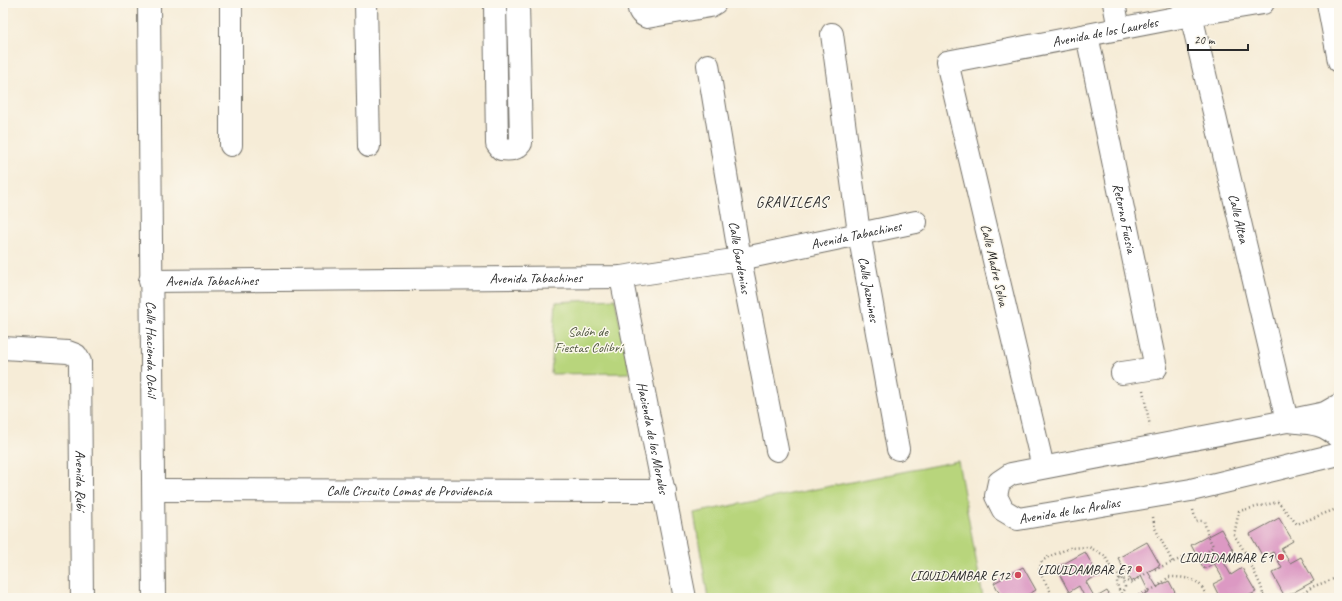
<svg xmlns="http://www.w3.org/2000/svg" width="1342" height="601" font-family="Caveat,sans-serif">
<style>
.green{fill:#b8d57c;stroke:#728054}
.building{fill:#dc99c3}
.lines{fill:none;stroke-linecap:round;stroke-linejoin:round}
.street-casing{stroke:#726f67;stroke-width:24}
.secondary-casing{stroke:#726f67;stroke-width:24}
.path{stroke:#726f67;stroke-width:2.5;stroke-dasharray:1 3;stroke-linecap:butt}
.street{stroke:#fff;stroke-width:22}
.secondary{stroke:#fff;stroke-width:22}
.poi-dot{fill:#d1495b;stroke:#fbf7ec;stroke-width:1.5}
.labels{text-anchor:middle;stroke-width:3;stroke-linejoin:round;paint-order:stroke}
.street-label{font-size:14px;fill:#2b2b2b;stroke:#fbf7ec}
.park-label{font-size:14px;fill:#4e563f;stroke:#fbf7ec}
.poi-label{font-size:14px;fill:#2b2b2b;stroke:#fbf7ec;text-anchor:end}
.neighbourhood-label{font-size:15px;letter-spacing:1px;fill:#2b2b2b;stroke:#fbf7ec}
</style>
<rect width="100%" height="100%" fill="#fbf7ec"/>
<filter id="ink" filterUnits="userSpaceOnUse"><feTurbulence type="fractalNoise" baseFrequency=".025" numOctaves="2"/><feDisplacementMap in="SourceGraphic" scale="8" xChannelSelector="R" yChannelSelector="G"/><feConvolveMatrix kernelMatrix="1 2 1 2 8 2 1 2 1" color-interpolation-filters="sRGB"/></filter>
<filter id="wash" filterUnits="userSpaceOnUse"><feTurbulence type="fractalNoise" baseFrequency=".012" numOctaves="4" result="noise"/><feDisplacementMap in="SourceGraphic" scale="16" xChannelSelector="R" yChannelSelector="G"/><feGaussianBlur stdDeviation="0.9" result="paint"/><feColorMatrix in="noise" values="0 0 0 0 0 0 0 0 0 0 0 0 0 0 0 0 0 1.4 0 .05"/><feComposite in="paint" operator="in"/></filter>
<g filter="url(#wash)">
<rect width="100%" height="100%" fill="#f6ecd7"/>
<path class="green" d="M615,299L630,373L551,374L556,302Z
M958,461L983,598H708L694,513Z"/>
<g id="blocks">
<path class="building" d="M1279,518L1293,541L1281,548L1290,563L1301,557L1314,581L1285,597L1272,573L1282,568L1273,552L1263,557L1250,534Z
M1221,529L1234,552L1222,559L1231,575L1242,568L1256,592L1244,598H1220L1213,584L1223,579L1214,563L1204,569L1191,545Z
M1147,542L1160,565L1148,572L1157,587L1169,581L1178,598H1138L1149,592L1141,576L1131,582L1118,558Z
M1085,552L1098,575L1086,582L1095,598L1107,591L1111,598H1085L1079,586L1069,592L1056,568Z
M1023,567L1036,590L1024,597L1025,598H1002L994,583Z"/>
</g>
</g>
<g filter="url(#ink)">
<use href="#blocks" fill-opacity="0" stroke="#726f67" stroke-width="1"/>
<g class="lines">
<defs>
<g id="street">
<path id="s1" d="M149,3L154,598"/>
<path d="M231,3V145"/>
<path d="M366,3L369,146"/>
<path d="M495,3L497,144L501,149C510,150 516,150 521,143L518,3"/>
<path d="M639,3C638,10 640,14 647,17L710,6L715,3"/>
<path d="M1328,3L1339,61"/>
<path id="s2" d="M1191,15L1287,421C1308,423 1324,422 1339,438"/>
<path id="s3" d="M832,34L859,233L898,449"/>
<path id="s4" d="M1087,35L1156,368L1122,373"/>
<path id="s5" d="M708,65L740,259L777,450"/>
<path id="s6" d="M621,277L685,598"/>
<path id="s7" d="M150,281L621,277L740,259L916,222"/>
<path id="s8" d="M1339,405L1325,413L1287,421L1011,474L999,482L996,496L1003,510L1018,519L1191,490L1339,454"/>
<path id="s9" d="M1043,467L947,62L1191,15L1263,3"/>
<path id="s10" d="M154,490L665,491"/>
</g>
<g id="secondary">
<path d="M1114,3L1119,29"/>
<path id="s11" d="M3,348L68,352L76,355L80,362L82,598"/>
</g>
</defs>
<use href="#street" class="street-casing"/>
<use href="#secondary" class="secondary-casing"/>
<path class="path" d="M1143,390L1150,426
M1193,510L1196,521H1204L1208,536L1213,546L1206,553
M1153,517L1155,528L1173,563
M1245,552L1261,586L1264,598
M1121,594L1125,587L1123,581L1121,578L1117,580C1117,587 1120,592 1123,598
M1122,594L1127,598
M1263,595L1273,598
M1054,598L1039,571L1042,561L1050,556L1070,548L1089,547L1105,556L1110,566L1121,578L1131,583L1148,572L1195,553H1206L1214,563C1223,558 1234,556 1245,552L1234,535L1239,511L1278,502L1297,524L1339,508
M1136,598L1137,596L1157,587L1169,577C1185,577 1203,578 1206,598
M1297,598L1312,587L1339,577"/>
<use href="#street" class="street"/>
<use href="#secondary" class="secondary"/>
</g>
</g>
<g class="poi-dot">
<circle cx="1281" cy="557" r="4"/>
<circle cx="1139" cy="569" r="4"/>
<circle cx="1018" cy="575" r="4"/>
</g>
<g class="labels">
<g class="street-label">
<text dy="5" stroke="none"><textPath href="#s9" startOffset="577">Avenida de los Laureles</textPath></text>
<text dy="5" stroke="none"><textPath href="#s4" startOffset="187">Retorno Fucsia</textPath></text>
<text dy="5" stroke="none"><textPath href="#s2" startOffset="209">Calle Altea</textPath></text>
<text dy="5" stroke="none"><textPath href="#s7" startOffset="710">Avenida Tabachines</textPath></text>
<text dy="5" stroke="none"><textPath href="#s5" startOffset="195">Calle Gardenias</textPath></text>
<text transform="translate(995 265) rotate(77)" y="5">Calle Madre Selva</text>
<text dy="5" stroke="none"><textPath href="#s7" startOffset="386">Avenida Tabachines</textPath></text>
<text dy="5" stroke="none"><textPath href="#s7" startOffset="62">Avenida Tabachines</textPath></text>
<text dy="5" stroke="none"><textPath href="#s3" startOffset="258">Calle Jazmines</textPath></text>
<text dy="5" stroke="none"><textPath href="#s1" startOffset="346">Calle Hacienda Ochil</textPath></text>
<text dy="5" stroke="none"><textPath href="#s6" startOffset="164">Hacienda de los Morales</textPath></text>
<text dy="5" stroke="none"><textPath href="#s11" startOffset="200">Avenida Rubí</textPath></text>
<text dy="5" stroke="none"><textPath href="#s10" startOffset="255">Calle Circuito Lomas de Providencia</textPath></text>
<text dy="5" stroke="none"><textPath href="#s8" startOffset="450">Avenida de las Aralias</textPath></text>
</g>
<g class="park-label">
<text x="588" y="336">Salón de<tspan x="588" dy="16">Fiestas Colibrí</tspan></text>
</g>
<g class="poi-label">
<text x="1273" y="562">LIQUIDAMBAR E1</text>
<text x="1131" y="574">LIQUIDAMBAR E7</text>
<text x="1010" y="580">LIQUIDAMBAR E12</text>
</g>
<g class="neighbourhood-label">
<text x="792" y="207">GRAVILEAS</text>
</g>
</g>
<rect width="1342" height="601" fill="none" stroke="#fbf7ec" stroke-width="16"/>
<path d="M1188 44v6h60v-6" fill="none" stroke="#2b2b2b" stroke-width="2"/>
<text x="1194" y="44" font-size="12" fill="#2b2b2b" stroke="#fbf7ec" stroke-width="3" paint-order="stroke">20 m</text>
</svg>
